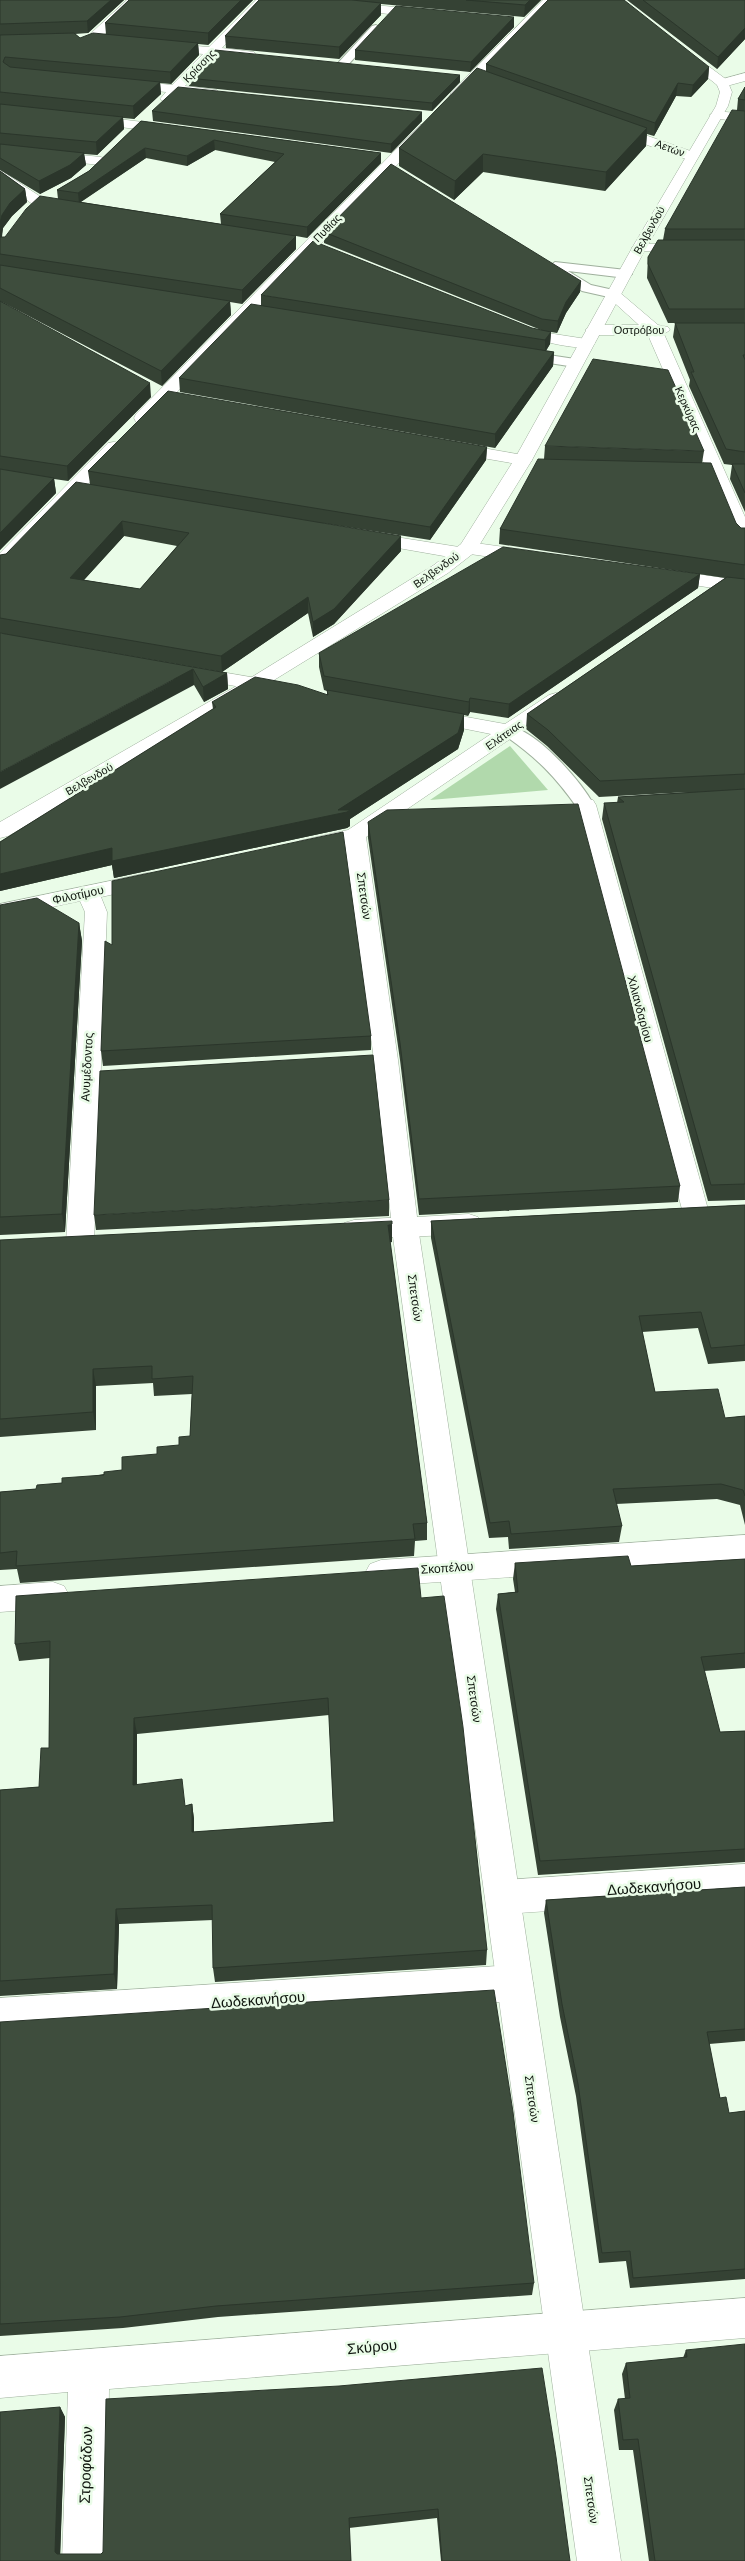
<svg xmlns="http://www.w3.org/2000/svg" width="745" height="2561" font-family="Arial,sans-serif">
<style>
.green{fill:#b1d9ac}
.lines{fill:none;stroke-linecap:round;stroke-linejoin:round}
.pedestrian-casing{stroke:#9fb09d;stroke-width:2}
.minor-casing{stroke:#9fb09d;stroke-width:1}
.tertiary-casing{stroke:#9fb09d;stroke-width:1}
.pedestrian{fill:#fff;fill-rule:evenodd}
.minor{fill:#fff;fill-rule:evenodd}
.tertiary{fill:#fff;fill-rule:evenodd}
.wall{fill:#354234;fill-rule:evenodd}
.shaded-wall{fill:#2b362b}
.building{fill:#3e4d3d;stroke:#2b362b;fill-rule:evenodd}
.labels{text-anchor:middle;stroke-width:5;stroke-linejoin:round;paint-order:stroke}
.far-street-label{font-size:11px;fill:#10160f;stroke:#eafce8}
.street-label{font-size:12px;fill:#10160f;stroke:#eafce8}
.near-street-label{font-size:15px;fill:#10160f;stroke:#eafce8}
</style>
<rect width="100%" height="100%" fill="#eafce8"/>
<path class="green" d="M510,746L548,790L430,800Z"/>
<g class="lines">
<defs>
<path id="pedestrian" d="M376,25L381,28L380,30L346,67H338V63L372,26Z
M555,262L626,270L632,274L626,278L568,271L591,285L618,291L620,294L613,298L582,291L548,271L547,268Z
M522,351L575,359L582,363L575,367L517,358L515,355Z
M510,726C539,733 580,780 594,805L592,809H578C556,777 536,757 504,735L501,731L504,727Z"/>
<path id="minor" d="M127,0H140L96,42L0,82V73L88,36Z
M256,0H268L222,48L254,52L256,55L254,58L215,55L185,86L217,90L219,93L217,96L179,93L171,102L166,103L160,99L166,92L124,88L118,84L124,80L172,85L203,54L161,50L157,49V43L209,47Z
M276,0H318L428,10L434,14L428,18L282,3Z
M543,0H556L461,99H451L450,96L451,93Z
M745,73V81L723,87L717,83L719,80Z
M716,111L745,114V122L711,118L710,115Z
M86,115L175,126L182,130L175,134L81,122L79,119L81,116Z
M611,123L696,153L698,156L691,160L686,159L606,130L604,127Z
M425,124L432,128L430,131L148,422H136L134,418L136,414L420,125Z
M0,147L101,157L108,161L101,165L0,155Z
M0,170L44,199L76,205L78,208L71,212L35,206L0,180Z
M639,244H745V252L634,251L632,248Z
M613,289L618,291L658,325L668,327L670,330L664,334L745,517V542L739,541L736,537L648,335H593L585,330L593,325H639L608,297L605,294L608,291Z
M515,322L541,332L593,340L595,343C586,356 523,336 509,330L507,327L509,324Z
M114,442L120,443L123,447L120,451L7,568L0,570V553L108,443Z
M448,442L523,455L529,456L532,460L529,464L523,465L442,451L439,447L442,443Z
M364,532L459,547L468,542L533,551L540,553L542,557L540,561L533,563L470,554L461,559L358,541L355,537L358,533Z
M662,569L745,581V593L655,579L653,575L655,571Z
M192,667L280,682L287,684L290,688L287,692L280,694L185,677L182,673L185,669Z
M556,693L563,695L566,699L563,703L366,837L398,1060L417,1217L469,1214L478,1217L482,1224L478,1231L469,1234L405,1237L396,1234L392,1227L374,1060L345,844L307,853L299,851L296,846L299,841L348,830L491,734L421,720L418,716L421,712L428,710L505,724L549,695Z
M585,799L593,800L596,805L709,1213L705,1220L696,1223L687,1220L683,1213L574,805L577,800Z
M148,873L156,875L159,880L156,885L101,897L107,912L94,1243L90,1250L80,1253L70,1250L66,1243L85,912L80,901L0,918V904Z
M745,1535V1561L381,1586L370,1582L365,1573L370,1564L381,1560Z
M53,1582L64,1586L69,1595L64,1604L53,1608L0,1612V1586Z
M745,1864V1898L503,1914L491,1909L485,1897L491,1885L503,1880Z
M515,1965L528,1970L533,1983L528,1996L515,2001L0,2034V1998Z
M745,2298V2338L109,2389L106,2561H62L68,2392L0,2398V2356Z"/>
<path id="tertiary" d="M680,45L727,80L732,92L728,106L646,248L532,460L475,552L448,573L261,688L8,836L0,838V822L247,680L434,565L461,544L514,460L632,248L716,106L720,92L717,85L676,52V46Z
M405,1217L414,1220L418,1227L621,2561H577L393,1237L354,1240L344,1237L341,1230L344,1223L354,1220Z"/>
</defs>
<use href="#pedestrian" class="pedestrian-casing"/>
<use href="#minor" class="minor-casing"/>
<use href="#tertiary" class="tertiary-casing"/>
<use href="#pedestrian" class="pedestrian"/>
<use href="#minor" class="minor"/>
<use href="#tertiary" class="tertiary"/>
</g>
<path class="wall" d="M0,0H124L88,33L75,34L80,38L106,34L105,23L129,0H253L208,45L198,44L199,55L171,84L160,83L161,94L134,119L123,118L124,129L97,155L84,154L86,165L71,178L40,194L0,170Z
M259,0H541L524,17L381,4V15L339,59L226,48L225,36Z
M627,0H745V39L717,69Z
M514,17V27L470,72L355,60V50Z
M486,64L709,67L708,79L691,97L676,96L654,136L647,134L646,146L605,191L483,172L454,200L399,166V148L486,71Z
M188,78L460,82L432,111L189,86Z
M745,87V512L730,479L732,465L724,464L689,386L690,380L673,337L675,323H668L647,278L648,257L663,240L665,229L737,110L738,99Z
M152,111L422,121L391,153L153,121Z
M141,121L381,153V163L307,238L296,236V249L242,304L230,302L231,315L162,386L0,301V171L25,189L27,202L12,216L3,228L2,237H5L58,199L57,190L89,171ZM215,150L275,162L220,214L221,224L81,202L146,158L187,166Z
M324,232L581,281L580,292L566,313L557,333L551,332L550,344L546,351L554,352L553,366L495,448L180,392L179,378L261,306V295L541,330L324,243Z
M0,301L151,397L68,481L54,479L56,493L0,550Z
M545,446L704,451L702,463L736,523L741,528H745V1200L708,1201L602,819L604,803H617L618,797L689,792L599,797L547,746L526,729L527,714L725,578L499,544L500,529L544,459Z
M487,447L486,460L430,540L322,523L401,551L334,624L313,637L308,613L222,672L0,633V555L6,554L90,484L88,471ZM124,536L177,546L140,589L84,580Z
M700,574L698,588L508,718L470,712L468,716L464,715V730L458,749L350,819V826L347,828L114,878L112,865L0,891V842L213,709L212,702L327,695V691L324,690L319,667V653Z
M0,633L227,673L228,689L204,702L194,685Z
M368,822L680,1186L678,1202L419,1215L400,1060L368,838Z
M0,905L79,923L82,941L65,1232L0,1235Z
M112,945L371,1036V1050L103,1066L101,1051Z
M389,1200V1216L96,1230L94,1215Z
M745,1205V1361L708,1364L698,1328L642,1332L655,1392L725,1418L745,1416V1525L740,1505L717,1499L616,1504L622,1526L619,1542L509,1549L508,1537L489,1538L431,1238V1221Z
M0,1240L392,1242H390L427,1523V1540L415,1541L414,1556L20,1583L17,1569L0,1570V1492L36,1489L62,1483L122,1470L179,1445L190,1436L192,1394L154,1396L153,1383L96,1386V1430L0,1437Z
M745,1559V1668L704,1671L720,1732L745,1731V1862L538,1875L496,1609L498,1594L515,1592L513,1579L515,1563L631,1566Z
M421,1598L487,1950L486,1965L215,1982L213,1968V1920L119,1924L117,1989L0,1996V1790L39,1787L49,1748L50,1658L19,1661L15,1644ZM329,1715L334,1822L194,1832V1819L192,1804L185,1806L137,1784V1734Z
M745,1887V2041L709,2044L720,2098L729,2113L745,2111V2279L630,2288L626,2261L599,2263L576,2096L560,2017L544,1913L546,1900Z
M0,2022L534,2283L532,2295L218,2317L123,2328L0,2336Z
M686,2350L745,2561H649L633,2450H619L614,2410L618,2399H625L622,2374L626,2363L683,2358Z
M339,2386L570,2561H441L437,2518L349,2528L351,2561H0L60,2407L65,2417L60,2554H101Z"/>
<path class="shaded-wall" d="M111,0H124L88,33L87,21Z
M241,0H253L208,45V33Z
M530,0H541L524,17L525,5Z
M381,3V15L339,59V47Z
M514,17V27L470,72L471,62Z
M745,28V39L717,69L718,57Z
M198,43L199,55L171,84L170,72Z
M709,67L708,79L691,97L693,85Z
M460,75V82L432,111V103Z
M160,82L161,94L134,119L133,106Z
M678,83L676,96L654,136L655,123Z
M422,112V121L391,153V144Z
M123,117L124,129L97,155L96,142Z
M647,128L646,146L605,191L606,172Z
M214,140L215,150L187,166V156Z
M145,148L146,158L79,203L78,193Z
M84,153L86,165L71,178L40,194L39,181Z
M381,153V163L307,238V227Z
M483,154V172L454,200L455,181Z
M25,189L27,202L12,216L3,228L0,245V223L2,215L10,203Z
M296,236V249L242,304V290Z
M581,281L580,292L566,313L557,333L558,321L566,302Z
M230,301L231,315L162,386L161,371Z
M551,332L550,344L545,352V340Z
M554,352L553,366L495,448V434Z
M150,383L151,397L68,481L67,466Z
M487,447L486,460L430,540V527Z
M54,478L56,493L0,550V533Z
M122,521L124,536L72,593L70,578Z
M401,536V551L334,624L313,637V622Z
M700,574L698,588L508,718L509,704Z
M308,597V613L222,672L221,656Z
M193,669L194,685L0,789V772Z
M227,673L228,689L204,702L203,687Z
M470,698V712L468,716L469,702Z
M464,714V730L458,749L350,819V826L347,828L114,878L112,865L0,891V874L112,848L338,810Z
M79,923L82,941L65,1232L62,1214Z
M392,1224V1242L388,1243V1225Z
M93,1369L96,1386V1430L93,1412Z
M134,1718L137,1734L136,1800L133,1785Z
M192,1804L194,1819V1847L192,1832Z
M116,1909L119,1924L117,1989L114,1974Z
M60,2407L65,2417L60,2561L55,2552Z"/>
<path class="building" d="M0,0H111L87,21L0,24Z
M129,0H241L208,33L105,23Z
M259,0H352L381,3L339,47L225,36Z
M466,0H530L525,5Z
M548,0H624L709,67L693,85L678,83L655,123L486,64Z
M643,0H745V28L718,57Z
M396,6L514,17L471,62L355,50Z
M74,33L80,38L93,33L198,43L170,72L5,57L3,62L10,67L160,82L133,106L0,92V35Z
M215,50L460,75L432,103L188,78Z
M477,68L647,128L606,172L483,154L455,181L399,148Z
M178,87L422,112L391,144L152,111Z
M745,87V100L738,99Z
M0,104L123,117L96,142L0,133Z
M732,110L745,111V229H665Z
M141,121L381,153L307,227L220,214L284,154L214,140L187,156L145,148L78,193L57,190L89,171Z
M0,144L84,153L70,165L39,181L0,158Z
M391,164L581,281L566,302L558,321L542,319L324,232Z
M0,171L25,189L10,203L2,215L0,223Z
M40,196L296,236L242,290L0,254V237H5L26,209Z
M658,240H745V309H669L648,264V257Z
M313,241L532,328L551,332L545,340L261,295Z
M0,265L230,301L161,371L0,288Z
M0,301L150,383L67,466L0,456Z
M251,304L554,352L495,434L179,378Z
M675,323H745V355H743L745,360V452L726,449L691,372H694Z
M593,359L668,370L704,451L545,446Z
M168,391L487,447L430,527L88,471Z
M538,459L711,463L736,523L741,528H745V565L500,529Z
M732,464H745V493Z
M0,469L54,478L0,533Z
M76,482L401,536L334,609L313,622L308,597L221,656L0,618V555L6,554ZM122,521L189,533L140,589L70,578Z
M503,547L700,574L509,704L470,698L469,702L324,676L319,653Z
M727,577L745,579V774L600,781L548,730L527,714Z
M0,633L227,673L203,687L193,669L0,772Z
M255,677L298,685L328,695L327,690L464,714L458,733L338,810H350L347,812L112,861V848L0,874V842L216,707L212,702Z
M745,789V1184L711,1185L604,803L624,802L618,797Z
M578,804L680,1186L419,1199L400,1043L368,822L387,810Z
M343,832L371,1036L101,1051L105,941L112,945V881Z
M37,898L79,923L62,1214L0,1217V905Z
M373,1055L389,1200L94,1215L100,1071Z
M745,1205V1345L711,1348L701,1312L639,1316L655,1392L718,1389L725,1418L745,1416V1496L743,1490L721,1484L613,1489L622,1526L511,1534L509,1521L490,1523L431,1221Z
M392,1221V1224L388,1225L427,1523L413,1524L415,1539L16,1566L17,1551L0,1553V1492L36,1489L37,1485L62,1483V1478L104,1475V1472L122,1470V1457L157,1454V1447L179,1445V1437L190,1436L193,1376L152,1379V1366L93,1369V1412L0,1419V1240Z
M628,1556L631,1566L745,1559V1653L701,1657L720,1732L745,1731V1849L540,1861L498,1594L518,1592L515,1563Z
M418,1568L421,1598L444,1596L463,1727L487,1950L213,1968L212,1905L116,1909L114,1974L0,1981V1790L39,1787L41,1748H49L50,1641L15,1644L16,1596ZM328,1698L334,1822L192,1832V1804L185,1806L182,1779L133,1785L134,1718Z
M745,1887V2029L707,2032L720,2098L726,2097L729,2113L745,2111V2269L633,2278L630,2251L602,2253L578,2084L562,2004L546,1900Z
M494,1990L513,2112L534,2283L216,2306L120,2317L0,2324V2022Z
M745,2344V2561H655L638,2439L623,2440L618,2399L630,2398L626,2363L687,2357L686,2350Z
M542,2368L556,2457L570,2561H442L438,2509L349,2518L351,2561H0V2412L60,2407L55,2552L57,2554H101L103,2552L106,2399L339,2386Z"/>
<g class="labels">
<g class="far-street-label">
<text transform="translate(199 66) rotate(-46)" y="4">Κρίσσης</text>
<text transform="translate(670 148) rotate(20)" y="4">Αετών</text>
<text transform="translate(327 228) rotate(-46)" y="4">Πυθίας</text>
<text transform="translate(649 230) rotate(-61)" y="4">Βελβενδού</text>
<text x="639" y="334">Οστρόβου</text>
<text transform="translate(688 409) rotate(66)" y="4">Κερκύρας</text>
<text transform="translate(436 570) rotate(-35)" y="4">Βελβενδού</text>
<text transform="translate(504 735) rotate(-35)" y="4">Ελάτειας</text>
<text transform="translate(89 779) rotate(-30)" y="4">Βελβενδού</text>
</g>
<g class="street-label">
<text transform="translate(78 895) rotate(-12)" y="4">Φιλοτίμου</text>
<text transform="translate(364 896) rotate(82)" y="4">Σπετσών</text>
<text transform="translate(640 1009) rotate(75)" y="4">Χιλιανδαρίου</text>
<text transform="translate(87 1067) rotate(-87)" y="4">Ανυμέδοντος</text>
<text transform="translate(415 1298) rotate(82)" y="4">Σπετσών</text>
<text transform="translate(447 1568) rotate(-4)" y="4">Σκοπέλου</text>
<text transform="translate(474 1699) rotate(82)" y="4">Σπετσών</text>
<text transform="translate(532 2099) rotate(82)" y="4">Σπετσών</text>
<text transform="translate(591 2500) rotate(82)" y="4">Σπετσών</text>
</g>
<g class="near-street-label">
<text transform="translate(654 1887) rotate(-4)" y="5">Δωδεκανήσου</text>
<text transform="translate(258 2000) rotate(-4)" y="5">Δωδεκανήσου</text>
<text transform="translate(372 2347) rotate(-5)" y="5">Σκύρου</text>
<text transform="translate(86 2465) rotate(-88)" y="5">Στροφάδων</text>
</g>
</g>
</svg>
